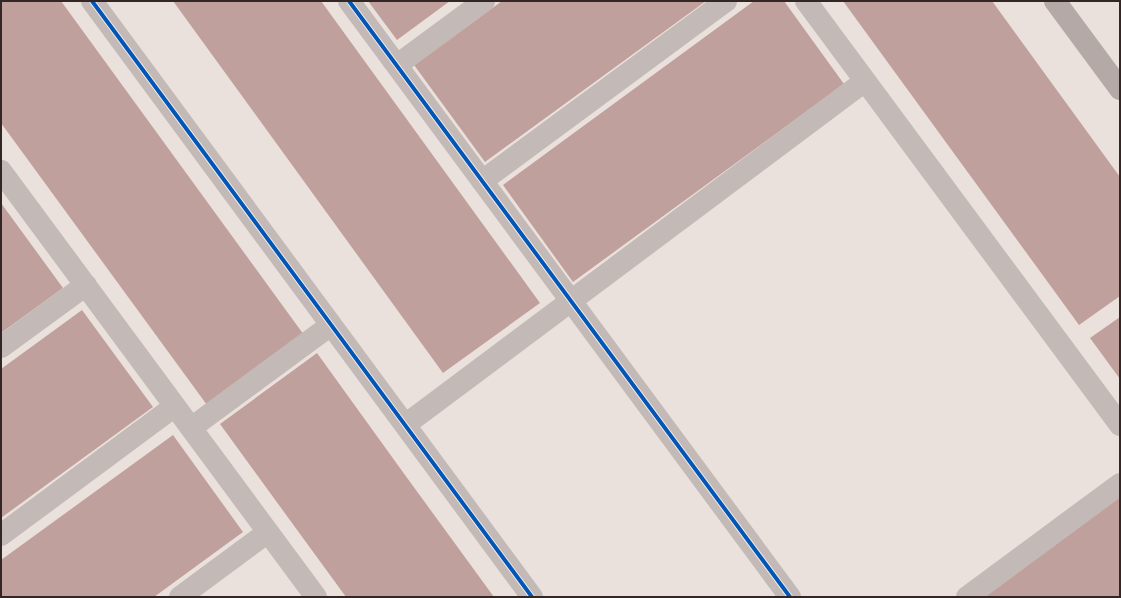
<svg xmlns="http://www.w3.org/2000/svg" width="1121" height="598" font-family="Commissioner,sans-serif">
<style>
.building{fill:#c0a09d}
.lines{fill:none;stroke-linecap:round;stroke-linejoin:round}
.street{stroke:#c3b9b6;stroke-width:22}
.secondary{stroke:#b4a9a6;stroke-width:22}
.cycleway-casing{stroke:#f9eae2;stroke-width:6}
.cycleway{stroke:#0057b8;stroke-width:4}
</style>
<rect width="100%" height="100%" fill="#ebe1dc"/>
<path class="building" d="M1,1H61L304,335L207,405L1,123Z
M173,1H321L540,303L443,373Z
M368,1H450L397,40Z
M502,1H706L485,162L414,65Z
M754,1H784L844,84L573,282L503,185Z
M843,1H992L1120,177V296L1079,325Z
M1,203L63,288L1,333Z
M82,310L153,407L1,518V369Z
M1120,317V379L1090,338Z
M317,353L405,475L494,597H346L292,523L220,424Z
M173,435L243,532L154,597H1V560Z
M1120,495V597H980Z"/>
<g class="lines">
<path class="street" d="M92,1L532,597
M349,1L790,597
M806,1L1120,425
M397,65L484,1
M1,171L316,597
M482,181L726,1
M1,347L86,285
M405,425L865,81
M191,428L331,325
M1,535L175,406
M180,597L268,532
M967,597L1120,484"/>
<path class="secondary" d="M1055,1L1120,89"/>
<defs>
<path id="cycleway" d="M92,1L532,597
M349,1L790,597"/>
</defs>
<use href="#cycleway" class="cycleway-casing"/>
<use href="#cycleway" class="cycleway"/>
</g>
<rect width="1121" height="598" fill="none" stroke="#342625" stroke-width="4"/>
</svg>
